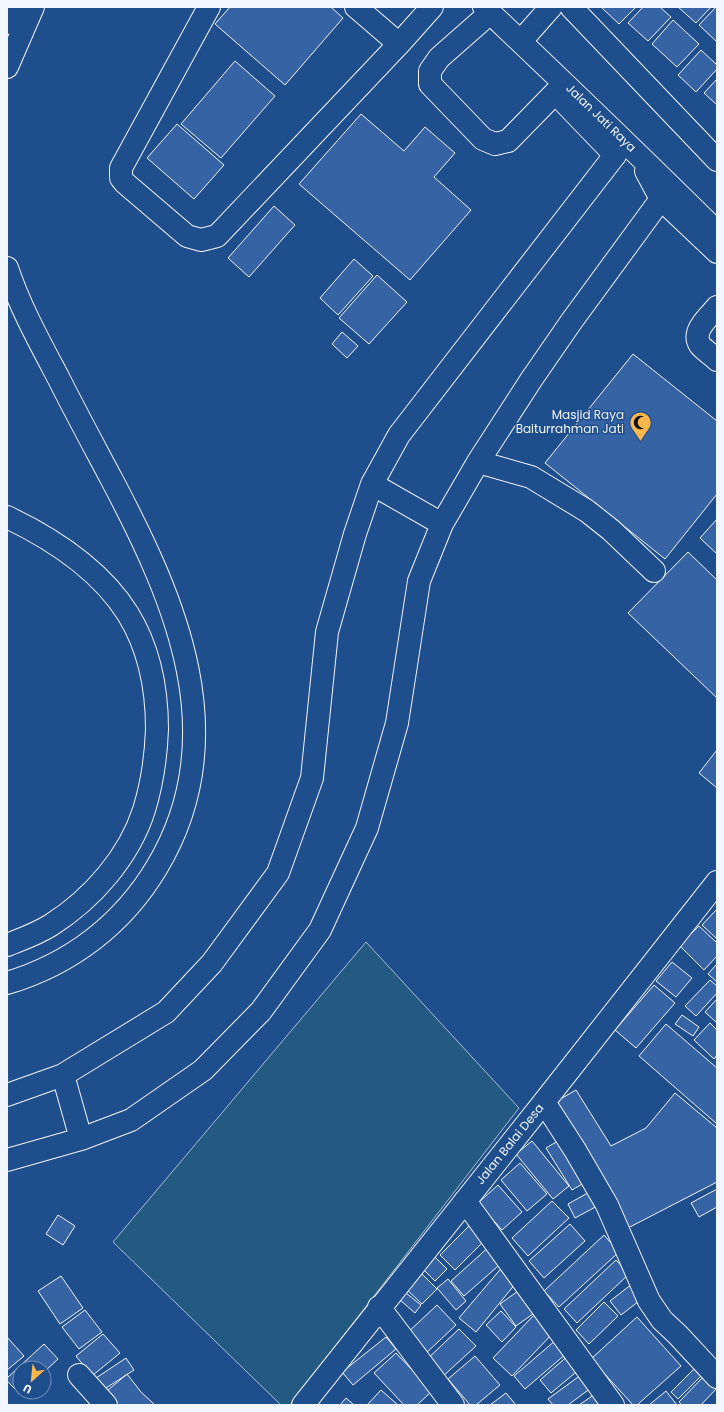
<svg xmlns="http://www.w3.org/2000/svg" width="724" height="1412" font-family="Poppins,sans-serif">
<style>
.green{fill:#245a82;stroke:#a8bbd7}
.building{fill:#3563a3;stroke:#f2f6ff}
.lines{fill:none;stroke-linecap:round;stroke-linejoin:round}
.minor-casing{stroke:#f2f6ff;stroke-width:24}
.major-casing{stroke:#f2f6ff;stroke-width:24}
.highway-casing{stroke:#f2f6ff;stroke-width:24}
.minor{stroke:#1f4e8c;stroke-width:22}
.major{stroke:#1f4e8c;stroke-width:22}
.highway{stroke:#1f4e8c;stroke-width:22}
.labels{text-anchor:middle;stroke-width:3;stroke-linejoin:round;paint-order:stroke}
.street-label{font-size:12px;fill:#f2f6ff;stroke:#1f4e8c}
.poi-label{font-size:12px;fill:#f2f6ff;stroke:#1f4e8c;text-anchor:end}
</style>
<rect width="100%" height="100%" fill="#1f4e8c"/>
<path class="green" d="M366,942L519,1108L290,1405H281L113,1242Z"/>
<path class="building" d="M230,7H331L343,18L285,85L215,24Z
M601,7H636L619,24Z
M643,7H660L671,17L648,41L628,23Z
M678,7H711L696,23Z
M716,7H717V42L699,25Z
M673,20L699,44L677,67L652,44Z
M701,50L717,65V69L696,92L678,75Z
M235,61L275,96L221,158L181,124Z
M717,79V105L704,93Z
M361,114L404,151L425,127L455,153L434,177L471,210L410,280L299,184Z
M177,124L224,165L194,199L147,158Z
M274,206L295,225L249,277L228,258Z
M354,259L373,276L338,315L320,298Z
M377,275L407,302L369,344L339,318Z
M342,332L358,346L347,358L332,344Z
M633,354L717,421V494L665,559L545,463Z
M717,519V554L700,538Z
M688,552L717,580V698L628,613Z
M717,750V788L699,773Z
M717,909V939L702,925Z
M699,926L717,943V956L704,970L679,945Z
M672,962L692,978L676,997L656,981Z
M717,964V982L708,974Z
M710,980L717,986V993L696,1016L685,1006Z
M654,985L675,1003L636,1048L615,1030Z
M717,999V1023L705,1012Z
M682,1015L699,1027L693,1036L675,1024Z
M710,1023L717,1030V1055L714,1059L694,1040Z
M666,1024L717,1068V1124L639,1056Z
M576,1090L611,1146L646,1128L675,1093L717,1128V1182L624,1230L550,1105Z
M563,1138L589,1180L572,1190L546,1148Z
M532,1141L569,1186L553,1199L516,1154Z
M520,1163L547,1194L527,1211L501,1180Z
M498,1185L522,1212L502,1230L478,1203Z
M717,1189V1207L699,1217L691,1203Z
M593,1190L601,1204L575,1218L568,1204Z
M552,1201L569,1218L528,1256L512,1238Z
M58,1215L75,1226L63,1245L46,1234Z
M570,1224L585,1241L544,1278L529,1261Z
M469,1226L484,1241L455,1270L440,1255Z
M604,1235L619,1252L559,1307L544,1291Z
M491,1245L505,1260L464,1296L451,1281Z
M435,1257L447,1269L435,1281L423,1269Z
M616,1260L629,1274L577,1323L564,1309Z
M504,1265L520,1278L476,1332L459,1318Z
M419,1271L437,1289L422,1304L404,1287Z
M61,1276L83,1308L60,1324L38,1291Z
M448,1279L466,1301L456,1310L437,1288Z
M632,1284L643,1298L621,1315L610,1301Z
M525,1286L541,1308L516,1326L500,1304Z
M406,1293L421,1305L415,1313L400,1300Z
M604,1302L618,1316L589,1344L576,1330Z
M437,1305L456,1325L423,1356L404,1336Z
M85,1310L102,1332L79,1349L62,1327Z
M501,1311L516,1327L502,1342L486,1325Z
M535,1314L554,1332L512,1376L493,1358Z
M637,1317L681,1366L637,1405H633L591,1359Z
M459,1329L476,1346L440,1379L424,1362Z
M103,1334L120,1353L92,1376L76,1356Z
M7,1337L24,1356L7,1370Z
M386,1337L396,1349L353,1385L342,1372Z
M556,1340L567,1353L525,1389L514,1376Z
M44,1344L58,1359L44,1372V1368H20V1392H22L20,1394L7,1381V1378Z
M396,1353L432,1391L417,1405H404L374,1373Z
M570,1354L581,1368L551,1393L540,1380Z
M475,1356L500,1385L476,1405H470L448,1379Z
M126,1358L134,1370L103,1390L96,1378Z
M695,1368L702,1375L678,1399L671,1392Z
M585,1372L595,1385L568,1405H553L548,1399Z
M127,1374L141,1392L155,1405H108L101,1396Z
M706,1374L717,1385V1388L701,1405H682L679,1402Z
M381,1390L398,1405H367Z
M601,1390L610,1405H579Z
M666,1391L677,1405H649Z
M506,1393L516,1405H490Z
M346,1398L354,1405H340Z"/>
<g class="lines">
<defs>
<path id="minor" d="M209,7L121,168V178L125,183L187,236L201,240L217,236L399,44L432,7
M356,7L399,44
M571,7L717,160
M481,21L439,58L430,71V84L483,139L495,144L508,141L555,93
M521,41L551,7
M717,307C709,317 691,331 700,345C704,350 712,355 717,360
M478,462L531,477L587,511L611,530L654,571
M372,484L442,524
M63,1075L81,1139
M7,1095L63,1075L166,1012L212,963L278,873L312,778L327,632L355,534L372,484L399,435L615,155
M544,1102L575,1150L607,1205L649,1301L662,1320L678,1335L717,1377
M7,1160L81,1139L131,1120L203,1070L261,1011L320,930L367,828L397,723L419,581L442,524L478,462L531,380L571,322L661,199
M465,1201L613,1405
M379,1307L453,1405
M79,1375L106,1405
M303,1405L544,1102L717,882"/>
<path id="major" d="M484,7C562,81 640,156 717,232
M564,102L615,155
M646,171L661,199L717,252"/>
<path id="highway" d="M7,23L16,7
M7,67L33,7
M7,268C20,307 40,343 59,379C76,413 94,446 112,480C176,601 235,737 157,867C123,924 71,964 7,983
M7,517C53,539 100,569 128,614C149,648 157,689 157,729C156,757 152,784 144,810C129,857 92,899 51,925C37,934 22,939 7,945"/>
</defs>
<use href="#minor" class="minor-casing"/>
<use href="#major" class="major-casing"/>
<use href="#highway" class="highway-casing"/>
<use href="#minor" class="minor"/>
<use href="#major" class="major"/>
<use href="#highway" class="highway"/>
</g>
<defs>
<symbol id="mosque-pin" viewBox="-11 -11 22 30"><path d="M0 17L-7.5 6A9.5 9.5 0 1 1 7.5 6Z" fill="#ffb74d" stroke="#1f4e8c"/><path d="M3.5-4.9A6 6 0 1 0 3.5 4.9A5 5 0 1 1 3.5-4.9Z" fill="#111"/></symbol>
</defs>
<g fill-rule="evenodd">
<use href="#mosque-pin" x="628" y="410" width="25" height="34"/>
</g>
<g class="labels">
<g class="street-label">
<text transform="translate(601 118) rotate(44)" y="4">Jalan Jati Raya</text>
<text transform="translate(510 1144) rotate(-51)" y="4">Jalan Balai Desa</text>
</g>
<g class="poi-label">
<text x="624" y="419">Masjid Raya<tspan x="624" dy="14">Baiturrahman Jati</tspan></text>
</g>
</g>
<rect width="724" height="1412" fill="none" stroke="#f2f6ff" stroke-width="16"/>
<g transform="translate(32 1380) rotate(207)"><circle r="19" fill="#1f4e8c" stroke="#7391ba"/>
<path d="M0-3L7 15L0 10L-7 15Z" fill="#ffb74d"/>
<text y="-6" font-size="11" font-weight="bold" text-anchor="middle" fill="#f2f6ff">U</text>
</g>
</svg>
